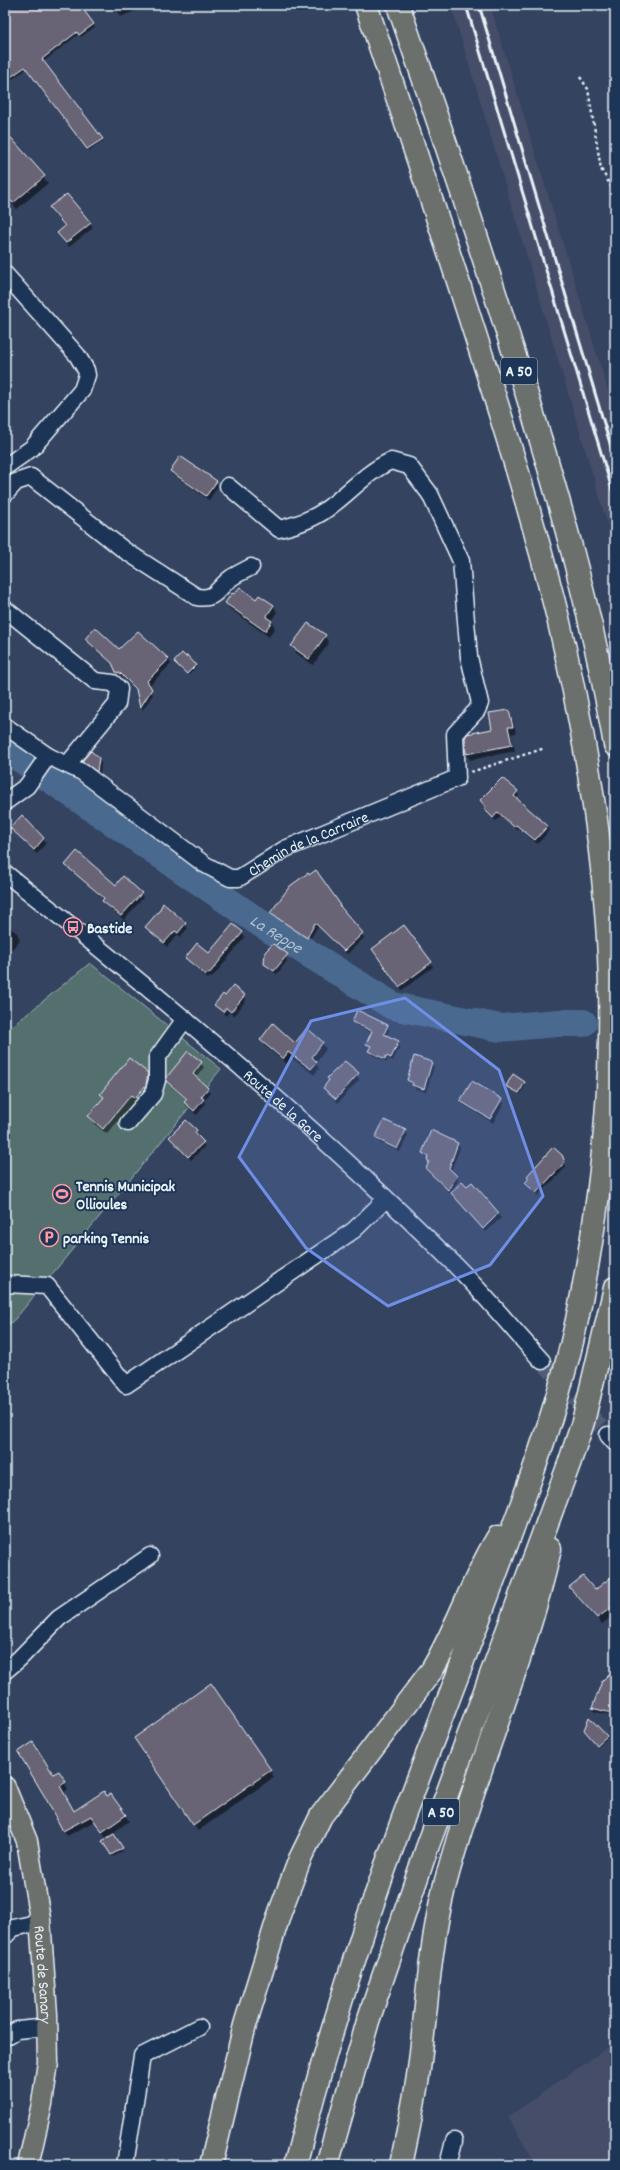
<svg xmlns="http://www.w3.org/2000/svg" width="620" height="2170" font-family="Dekko,sans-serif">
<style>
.built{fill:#444d67}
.green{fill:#53706e;stroke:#9eb0b3}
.shadow{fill:#0007}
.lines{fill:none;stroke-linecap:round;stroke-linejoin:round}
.river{stroke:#49698f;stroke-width:28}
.building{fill:#696476;stroke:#e8f1f8}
.minor-tunnel{stroke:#4f5d77;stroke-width:16;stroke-dasharray:16 8;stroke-linecap:butt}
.minor-casing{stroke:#e8f1f8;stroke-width:19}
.major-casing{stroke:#e8f1f8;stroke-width:23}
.highway-casing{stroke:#e8f1f8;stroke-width:25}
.path{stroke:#e8f1f8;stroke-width:2.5;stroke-dasharray:3 3;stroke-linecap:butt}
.minor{stroke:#1d3557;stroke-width:16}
.major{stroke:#6c706d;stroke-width:20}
.highway{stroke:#6c706d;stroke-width:22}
.rail{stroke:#e8f1f8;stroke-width:3}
.marked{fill:#6e8fe5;fill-opacity:0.2;stroke:#6e8fe5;stroke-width:3;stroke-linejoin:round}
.labels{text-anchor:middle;stroke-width:4;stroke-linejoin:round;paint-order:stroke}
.shield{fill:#1d3557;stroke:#abb9c8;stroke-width:1}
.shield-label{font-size:15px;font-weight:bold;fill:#e8f1f8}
.street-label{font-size:16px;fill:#e8f1f8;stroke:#1d3557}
.poi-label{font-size:16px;font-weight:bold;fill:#e8f1f8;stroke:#1d3557;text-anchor:start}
.water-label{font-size:17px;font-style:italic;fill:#b0c1d3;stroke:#1d3557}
</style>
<rect width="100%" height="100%" fill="#344360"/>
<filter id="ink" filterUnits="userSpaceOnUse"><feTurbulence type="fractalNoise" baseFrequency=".025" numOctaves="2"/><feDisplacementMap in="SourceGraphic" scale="8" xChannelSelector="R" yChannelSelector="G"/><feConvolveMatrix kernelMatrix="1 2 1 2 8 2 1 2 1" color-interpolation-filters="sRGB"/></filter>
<g filter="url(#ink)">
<path class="built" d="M451,5H490L615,413V549Z
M615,2042V2165H536L508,2117Z"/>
<path class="green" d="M90,963L221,1069L16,1318L5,1328V1032Z"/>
<path class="shadow" d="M5,5H79L93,24L95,27L81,37L79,34L43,62L104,141L89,150L27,69L8,82L5,77Z
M115,5H151L120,17Z
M5,133L48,183L17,209L5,196Z
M67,195L93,228L69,247L58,233L65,227L53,212Z
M171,471L216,482L218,486L209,500L174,475Z
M259,596L274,606L277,612L271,621L275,628L269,637L230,609L226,603L256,600Z
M325,636L329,643L313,665L296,653L292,646Z
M86,639L119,650L159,653L161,652L169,660L171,664L149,686L153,694L143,710L137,691L123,677L119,675L115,666Z
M176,664L195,665L196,667L188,675Z
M509,711L512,717L516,733L511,734L515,751L470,760L467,754L493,730Z
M98,758L101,763L100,775L86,766L83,762Z
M517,792L519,796L516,799L549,830L538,844L518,828L517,830L501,816L496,821L487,813L485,809L487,808L481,801Z
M22,816L46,843L37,854L11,829Z
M67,865L116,886L141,893L143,898L124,920L106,905L104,900Z
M316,872L364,938L347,954L318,926L309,941L273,917L271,913Z
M163,904L188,928L180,937L178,934L167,947L147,927L160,912Z
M5,924L17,933L20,940L5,957Z
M234,925L245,937L212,978L210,977L208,979L186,958L209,954Z
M284,953L287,961L277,974L268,968L265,964Z
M375,954L431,963L433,967L402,990Z
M244,996L246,1000L234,1016L229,1012L226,1016L216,1005L225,997Z
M353,1022L387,1026L389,1030L386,1036L398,1042L400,1046L393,1061L388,1059L387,1062L372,1055L369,1051L371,1048L367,1043L372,1033L355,1025Z
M261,1040L295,1044L322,1043L326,1049L316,1063L319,1069L314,1075L292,1058L287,1064L265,1046Z
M188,1052L204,1067L196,1078L210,1093L204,1101L205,1104L197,1115L187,1107L185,1103L187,1100L170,1086L167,1081Z
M431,1063L434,1067L426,1092L416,1089L408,1080Z
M356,1072L359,1080L338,1103L327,1092L324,1088Z
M147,1074L151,1081L149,1091L139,1104L135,1101L107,1134L93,1123L89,1116L104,1098L101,1094Z
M524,1082L526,1084L520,1094L507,1086Z
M501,1100L504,1104L493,1123L464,1105L461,1101Z
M405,1130L408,1135L400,1152L379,1142L376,1138Z
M196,1131L198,1135L197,1137L205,1146L191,1160L173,1141Z
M431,1132L458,1144L460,1148L451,1171L458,1180L450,1193L427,1169L430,1163L428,1158L423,1153Z
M564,1160L566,1167L538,1196L529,1187L526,1183Z
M472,1183L486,1198L501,1218L486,1232L452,1194L467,1188Z
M615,1576V1614L602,1624L570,1587L595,1591Z
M615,1670V1716L595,1712L593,1709L603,1682Z
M211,1684L274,1777L198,1831L139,1745Z
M587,1732L606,1736L607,1738L599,1746Z
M59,1772L68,1789L63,1793L74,1812L111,1795L129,1821L106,1838L95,1821L67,1836L47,1799Z
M114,1835L123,1851L113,1857L104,1841Z"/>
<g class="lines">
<path class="river" id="s1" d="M5,748L260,923L393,1006L500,1028L557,1023H583"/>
</g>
<path class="building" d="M5,5H80L94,24L79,35L77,32L42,59L103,139L87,149L25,67L5,81Z
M5,131L45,176L13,203L5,195Z
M67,194L91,223L66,243L57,233L65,226L49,207Z
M180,456L217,481L206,496L170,471Z
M240,587L256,599L259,595L274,605L266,617L272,621L265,631L225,603L232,593L234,594Z
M308,623L326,635L309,659L291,646Z
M95,627L119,649L138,631L169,659L147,681L152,689L140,708L136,689L120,673L116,672L112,663L85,639Z
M182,653L186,657L187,655L196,665L187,674L174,662Z
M509,710L513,727H508L512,745L466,754L465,738L467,734L492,729L489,713Z
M91,751L99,758L97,772L82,761Z
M502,778L518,791L514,796L548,826L535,840L516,825L514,827L498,812L493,818L484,809L486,807L480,800Z
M22,815L44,838L34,850L10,828Z
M77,851L116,885L123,876L142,893L121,916L102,901L104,898L65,865Z
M316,870L340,904L339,905L363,933L344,951L315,923L307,938L270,913L290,886L308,873L309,875Z
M163,903L186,923L178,933L175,931L164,943L145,927L159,911Z
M233,924L243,932L209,974L207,973L206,975L185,958L197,943L209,953Z
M404,925L432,962L399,987L372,949Z
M273,944L288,954L274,971L264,964L265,952Z
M233,986L245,995L231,1012L226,1008L223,1012L214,1005L223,994L225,996Z
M357,1010L388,1025L384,1034L399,1041L391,1058L386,1056L385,1059L368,1051L371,1046L366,1044L372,1031L352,1022Z
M273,1023L295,1043L307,1028L323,1042L312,1057L317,1062L311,1069L288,1052L283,1059L260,1040Z
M188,1051L202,1062L193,1074L208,1088L201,1097L204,1099L194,1111L184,1102L187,1099L166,1081V1078Z
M414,1056L432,1062L424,1089L412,1085L413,1083L407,1080Z
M129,1058L148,1073L146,1085L135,1098L131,1095L103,1129L88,1116L104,1097L100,1094Z
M345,1061L359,1073L336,1099L323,1088L329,1080L327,1078Z
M513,1074L525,1082L519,1093L506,1086Z
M472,1081L502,1099L490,1119L460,1101Z
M186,1120L197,1130L195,1133L204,1142L188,1157L169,1137Z
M384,1120L406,1130L397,1149L375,1138Z
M431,1130L458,1143L449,1168L457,1176L448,1190L426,1169L429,1161L427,1160L428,1156L422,1153Z
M553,1147L562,1155L565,1162L536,1193L525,1183L529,1178L527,1176Z
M462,1181L467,1186L472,1182L499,1213L483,1229L451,1193Z
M615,1574V1605L597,1618L569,1587L583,1576L595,1590Z
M615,1668V1714L592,1708L602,1681Z
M211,1683L271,1770L193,1825L134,1738Z
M589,1717L607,1736L597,1745L584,1730Z
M33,1742L53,1774L59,1771L66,1782L60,1786L74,1811L104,1791L107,1796L111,1794L126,1815L102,1832L91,1816L63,1831L45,1797L18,1752Z
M114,1834L123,1848L111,1855L102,1841Z"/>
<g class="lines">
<path class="minor-tunnel" d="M542,1361L608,1435"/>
<defs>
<g id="minor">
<path d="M5,274L77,355L86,370L87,375L82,390L32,448L5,467"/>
<path d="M5,494L16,482L31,477L124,550L197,597C217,600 217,588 231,578C237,574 244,571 251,567"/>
<path d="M5,609L95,681L113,683L119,689L117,704L67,765"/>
<path id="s2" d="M5,726L48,756L82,772L204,864L230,878H239L285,849L457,778L455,734L477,710L480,703L469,657L461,561L430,494L409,466L391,461C368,471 352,490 332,505C318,517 297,525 279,529L228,486"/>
<path d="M5,802L27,786L48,756"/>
<path id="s3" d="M5,873C160,995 311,1122 451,1261C483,1292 511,1328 542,1361"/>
<path d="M128,1123L153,1094L157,1080V1058L185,1019"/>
<path d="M5,1284L47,1286L126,1385L354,1230L386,1199"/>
<path d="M608,1435L615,1443"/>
<path d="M5,1671L19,1659L59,1618L150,1556"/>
<path d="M5,1936L13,1928L32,1924"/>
<path d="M5,2037L17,2030L39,2028"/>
<path d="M125,2165L142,2056L199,2027"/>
<path d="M448,2165L454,2141"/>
</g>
<g id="major">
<path id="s4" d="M5,1787L27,1841L40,1919L47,2014L48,2062L42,2104L28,2165"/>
</g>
<path id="highway" d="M398,5C440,125 480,245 518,366C557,490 593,616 615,745
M211,2165L245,2025L280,1912L300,1859L321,1816L432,1670C458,1627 472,1579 498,1537
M295,2165C325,2049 360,1934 402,1821C434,1736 467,1652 498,1568C523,1501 548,1434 566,1365C576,1329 583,1292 589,1255C604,1166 612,1076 610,985C607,862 586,738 558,618C537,534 512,451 486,369C448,247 407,126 366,5
M327,2165L368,2021L396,1939L427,1848L569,1464L583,1422L615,1288
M401,2165C408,2131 416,2096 420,2061C427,2003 430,1945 444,1888C474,1773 524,1665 550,1549"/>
</defs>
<use href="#minor" class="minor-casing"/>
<use href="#major" class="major-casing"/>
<use href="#highway" class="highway-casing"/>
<path class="path" d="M580,77L588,89L601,169L612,188L615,189
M471,772L545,748"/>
<use href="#minor" class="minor"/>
<use href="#major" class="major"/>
<use href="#highway" class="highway"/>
<path class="rail" d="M466,5L615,499
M479,5L615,460"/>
</g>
</g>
<path class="marked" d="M405,998L499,1070L543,1196L490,1265L388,1306L306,1248L239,1157L311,1021Z"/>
<defs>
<symbol id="bus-ring" viewBox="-11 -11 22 22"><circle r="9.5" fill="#1d3557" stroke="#ff9aa2" stroke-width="1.5"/><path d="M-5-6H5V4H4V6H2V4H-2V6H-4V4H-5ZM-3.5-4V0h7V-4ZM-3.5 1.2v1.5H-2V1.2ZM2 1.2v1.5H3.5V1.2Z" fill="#ff9aa2"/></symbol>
<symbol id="stadium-ring" viewBox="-11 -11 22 22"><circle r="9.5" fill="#1d3557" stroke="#ff9aa2" stroke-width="1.5"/><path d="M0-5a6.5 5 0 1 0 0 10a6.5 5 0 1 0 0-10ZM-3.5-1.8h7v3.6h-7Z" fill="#ff9aa2"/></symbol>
<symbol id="parking-ring" viewBox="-11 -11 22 22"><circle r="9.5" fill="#1d3557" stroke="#ff9aa2" stroke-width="1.5"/><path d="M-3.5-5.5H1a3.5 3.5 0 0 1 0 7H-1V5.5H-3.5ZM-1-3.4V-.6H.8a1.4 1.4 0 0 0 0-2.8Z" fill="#ff9aa2"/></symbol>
</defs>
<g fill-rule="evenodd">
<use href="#bus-ring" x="62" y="916" width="22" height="22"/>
<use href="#stadium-ring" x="51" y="1183" width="22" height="22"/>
<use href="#parking-ring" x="38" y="1226" width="22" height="22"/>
</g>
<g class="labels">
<g class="shield">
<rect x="501" y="358" width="36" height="26" rx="3"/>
<rect x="423" y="1799" width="36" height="26" rx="3"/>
</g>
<g class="shield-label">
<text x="519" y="376">A 50</text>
<text x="441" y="1817">A 50</text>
</g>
<g class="street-label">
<text dy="6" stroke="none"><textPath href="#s2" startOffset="359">Chemin de la Carraire</textPath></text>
<text dy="6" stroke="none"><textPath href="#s3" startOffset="363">Route de la Gare</textPath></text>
<text dy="6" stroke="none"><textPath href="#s4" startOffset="193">Route de Sanary</textPath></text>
</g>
<g class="poi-label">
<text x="87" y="933">Bastide</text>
<text x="76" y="1191">Tennis Municipak<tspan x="76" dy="18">Ollioules</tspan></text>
<text x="63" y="1243">parking Tennis</text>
</g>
<g class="water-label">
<text dy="6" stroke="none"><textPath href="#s1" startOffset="329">La Reppe</textPath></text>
</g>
</g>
<rect width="620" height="2170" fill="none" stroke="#1d3557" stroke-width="20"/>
<rect x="10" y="10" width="600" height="2150" fill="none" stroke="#e8f1f8" stroke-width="1.5" filter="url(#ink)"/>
</svg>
